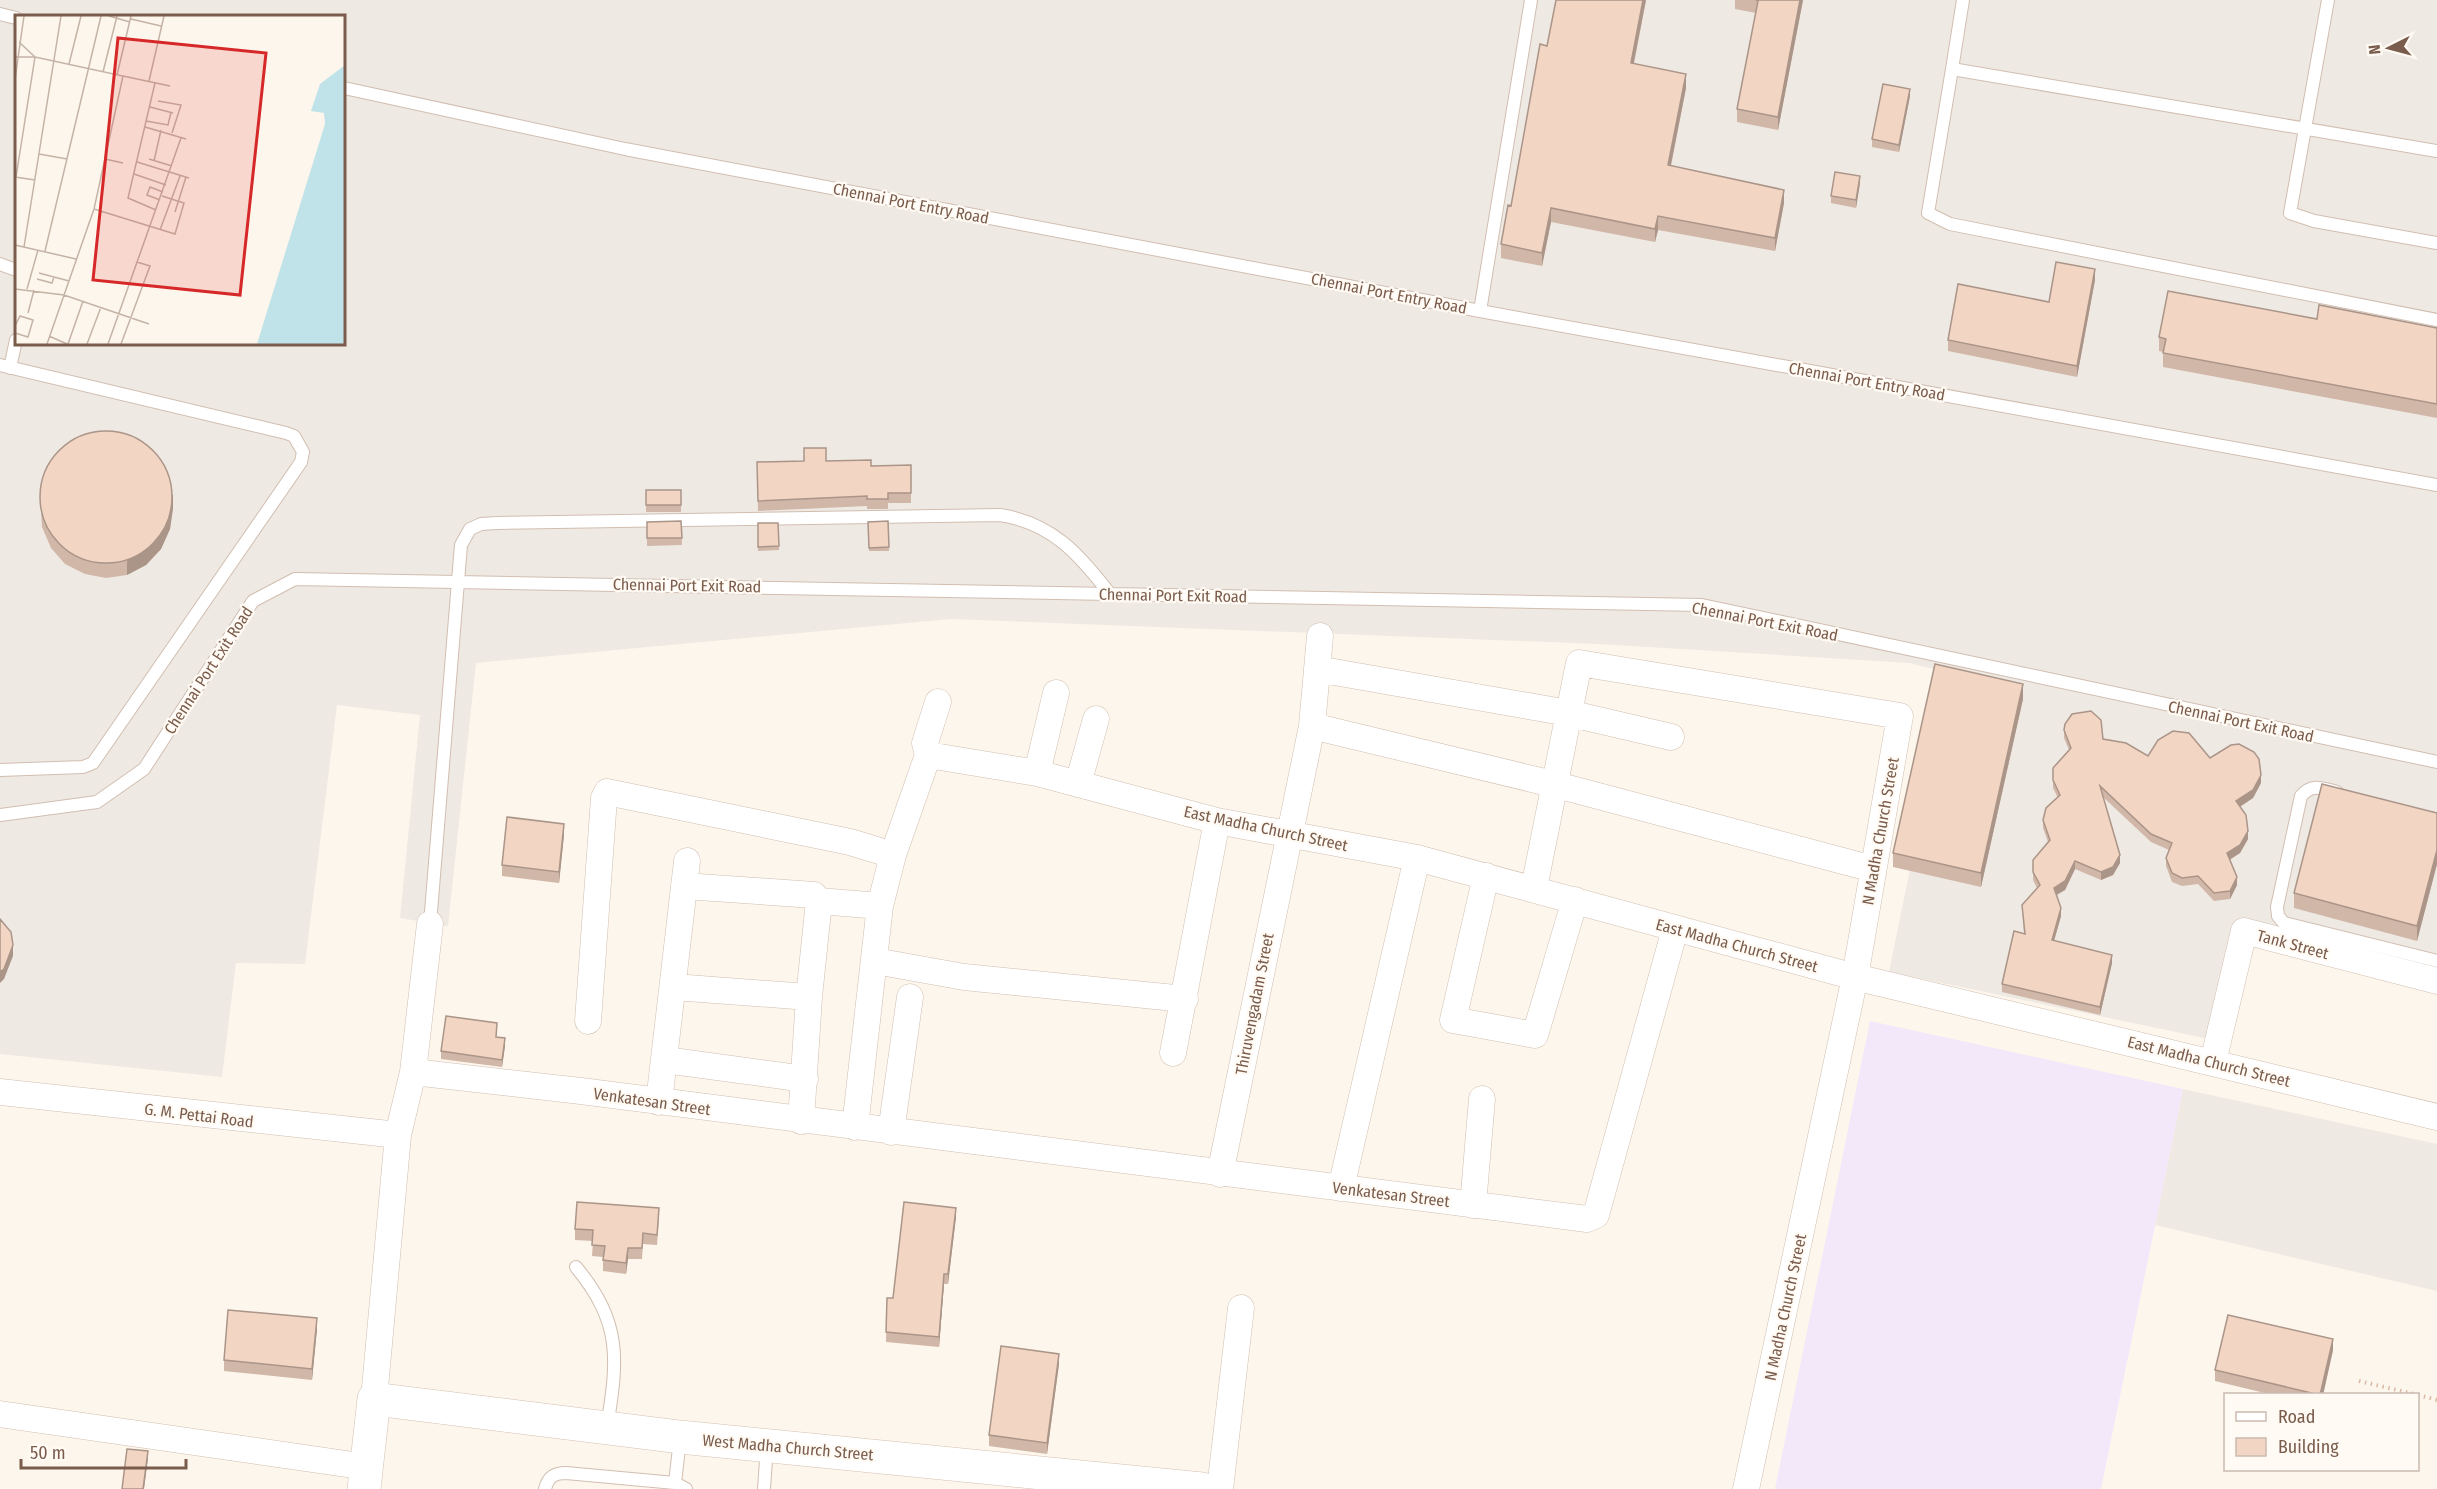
<svg xmlns="http://www.w3.org/2000/svg" width="2437" height="1489" font-family="'Fira Sans Condensed',sans-serif">
<style>
.industrial{fill:#efe9e4;fill-rule:evenodd}
.education{fill:#f3e8fa}
.lines{fill:none;stroke-linecap:round;stroke-linejoin:round}
.lane-casing{stroke:#d1beb0;stroke-width:14}
.street-casing{stroke:#d1beb0;stroke-width:27}
.secondary-casing{stroke:#d6c0b0;stroke-width:34}
.path{stroke:#d9b8a5;stroke-width:4;stroke-dasharray:1.5 4.5;stroke-linecap:butt}
.lane{stroke:#fff;stroke-width:12}
.street{stroke:#fff;stroke-width:26}
.secondary{stroke:#fff;stroke-width:33}
.wall{fill:#d1b7a8}
.shaded-wall{fill:#aa9588}
.building{fill:#f3d5c3;stroke:#aa9588;stroke-width:1.5}
.labels{text-anchor:middle;stroke-width:4.5;stroke-linejoin:round;paint-order:stroke}
.street-label{font-size:16px;fill:#7a5c4d;stroke:#fffaf3}
.inset-road{fill:none;stroke:#c5b3a7;stroke-width:1.5}
.view{fill:#d62828;fill-opacity:0.15;stroke:#d62828;stroke-width:3}
.inset-edge{fill:none;stroke:#7a5c4d;stroke-width:3}
</style>
<rect width="100%" height="100%" fill="#fdf6ec"/>
<path class="industrial" d="M0,0H2437V970L2242,922L2214,1040L1889,972L1950,673L1909,663L1599,644L951,619L476,663L448,926L400,918L420,715L337,705L305,964L236,963L222,1077L0,1054ZM16,16H344V344H16Z
M2183,1089L2437,1144V1291L2155,1225Z"/>
<path class="education" d="M1870,1021L2183,1089L2101,1489H1775Z"/>
<g class="lines">
<defs>
<path id="lane" d="M2328,0L2290,213L2314,221L2437,243
M0,14L16,18
M1952,69L1963,0
M344,88L625,149L1480,311L2437,485
M2437,151L1952,69L1928,213L1950,224L2437,320
M0,264L16,270
M1480,311L1531,0
M0,365L286,433L294,436L303,452L301,462L93,763L83,767L0,770
M10,368L16,340
M2337,792C2322,788 2312,783 2301,796L2277,907L2278,916L2284,923L2437,961
M0,815L97,802L144,769L253,601L295,579L1702,605L2437,762
M430,924L461,545L470,529L481,524L497,523L1000,515C1052,523 1079,554 1110,594
M576,1267C622,1323 618,1359 607,1427
M675,1483L680,1439
M545,1489C548,1477 554,1473 566,1473L675,1483L686,1489
M764,1489L767,1445"/>
<path id="street" d="M1317,669L1568,713L1671,737
M1312,726L1553,784L1873,869
M928,755L1037,773L1217,821L1417,858L1855,977L2437,1117
M1037,773L1056,693
M1078,784L1096,719
M1486,876L1453,1020L1535,1035L1575,900
M684,886L814,895L819,901L809,997L801,1121
M1534,888L1579,663L1900,716L1855,977L1746,1489
M819,901L880,906
M875,961L964,977L1185,999
M674,987L809,997
M588,1021L604,798L607,792L850,842L893,855
M1173,1053L1217,821
M665,1060L805,1079
M2213,1062L2244,931L2437,981
M413,1072L581,1091L1587,1219L1596,1215L1675,929
M0,1092L398,1135
M659,1102L687,861
M855,1127L880,906L893,855L928,755L925,743L938,702
M891,1132L910,997
M1220,1174L1312,726L1320,636
M1341,1188L1417,858
M1473,1205L1482,1099
M374,1399L398,1135L413,1072L430,924
M0,1414L367,1467
M1220,1489L1241,1308"/>
<path id="secondary" d="M364,1489L374,1399L680,1437L1202,1489"/>
</defs>
<use href="#lane" class="lane-casing"/>
<use href="#street" class="street-casing"/>
<use href="#secondary" class="secondary-casing"/>
<path class="path" d="M2359,1381L2414,1394
M2418,1395L2437,1400"/>
<use href="#lane" class="lane"/>
<use href="#street" class="street"/>
<use href="#secondary" class="secondary"/>
</g>
<path class="wall" d="M1646,0L1634,64L1686,88L1671,166L1784,203L1775,251L1658,230L1655,242L1551,222L1542,266L1501,258V244L1511,206L1547,46Z
M1735,0H1803L1778,130L1737,122V109L1756,13L1735,9Z
M1910,96L1899,152L1872,147V139Z
M1860,183L1856,208L1831,203V196Z
M2095,280L2077,377L1948,351V340L2049,302Z
M2317,319L2437,328V418L2163,367V352L2159,351V337Z
M826,461L871,466L911,465V503H888V509H867V506L758,511L757,462Z
M646,490H681V512H646Z
M40,491L173,508L170,529L161,549L146,565L127,575L106,578L85,574L65,564L51,548L42,527Z
M681,521L682,545L647,546V522Z
M888,521L889,551H869L868,522Z
M758,523H778L779,550L758,551Z
M2023,699L1981,887L1893,867V853Z
M2064,730L2103,739L2148,756L2210,758L2261,783L2253,798L2240,807L2248,839L2240,853L2230,860L2237,885L2230,899L2214,901L2198,884L2182,886L2172,882L2166,866V858L2169,850L2151,842L2103,797L2120,863L2113,875L2101,880L2075,869L2065,890L2057,895L2061,916L2054,941L2112,963L2100,1015L2002,992V984L2024,934L2022,905L2037,888L2033,880V860L2048,842L2043,828V820L2058,798L2053,788V768L2069,750L2064,738Z
M2437,813V864L2417,941L2294,908V893Z
M564,835L559,883L502,876V865Z
M497,1030L496,1037L505,1046L502,1067L441,1059V1051Z
M956,1217L948,1284H944L939,1347L886,1342L887,1298H893Z
M659,1219L657,1245L643,1244L642,1259H628L626,1274L603,1271V1257L592,1256L593,1241L575,1240V1229Z
M317,1329L312,1380L224,1371V1360Z
M2333,1350L2323,1395H2273L2215,1381V1370Z
M1059,1364L1047,1454L989,1446V1435Z"/>
<path class="shaded-wall" d="M1643,0H1646L1631,76V63Z
M1800,0H1803L1778,130V117Z
M1686,74V88L1668,179V165Z
M1910,89V96L1899,152V145Z
M1860,176V183L1856,208V200Z
M1784,190V203L1775,251V238Z
M1551,208V222L1542,266V253Z
M1658,216V230L1655,242V229Z
M2095,269V280L2077,377V366Z
M173,494V508L170,529L161,549L146,565L127,575V561Z
M2023,684V699L1981,887V873Z
M2261,775V783L2253,798L2236,809V801Z
M564,824V835L559,883V872Z
M2248,831V839L2240,853L2227,861V853Z
M2437,850V864L2417,941V926Z
M2120,855V863L2113,875L2101,880V872Z
M2075,861V869L2065,890L2054,896V888Z
M2237,877V885L2230,899V891Z
M2061,908V916L2052,948V940Z
M13,945V956L4,979L0,983V972Z
M2112,955V963L2100,1015V1007Z
M505,1038V1046L502,1067V1060Z
M956,1208V1217L948,1284V1274Z
M628,1248V1259L626,1274V1263Z
M944,1274V1284L939,1347V1337Z
M317,1318V1329L312,1380V1369Z
M2333,1339V1350L2323,1395H2320Z
M1059,1354V1364L1047,1454V1443Z
M148,1451V1459L144,1489H143Z"/>
<path class="building" d="M1556,0H1643L1631,63L1686,74L1668,165L1784,190L1775,238L1658,216L1655,229L1551,208L1542,253L1501,244L1508,205L1511,206L1540,44L1547,46Z
M1756,0H1800L1778,117L1737,109L1758,1Z
M1883,84L1910,89L1899,145L1872,139Z
M1835,172L1860,176L1856,200L1831,196Z
M2056,262L2095,269L2077,366L1948,340L1958,284L2049,302Z
M2168,291L2317,319L2319,305L2437,328V404L2163,353L2166,339L2159,337Z
M40 497a66 66 0 1 1 132 0a66 66 0 1 1-132 0Z
M804,448H826V461L871,460V466L911,465V493H888V499H867V496L758,501L757,462L804,461Z
M646,490H681V505H646Z
M681,521L682,538H647V522Z
M888,521L889,547L869,548L868,522Z
M758,523H778L779,546L758,547Z
M1935,664L2023,684L1981,873L1893,853Z
M2091,711L2101,720L2103,739L2126,743L2148,756L2158,740L2173,731L2189,733L2210,758L2231,745L2239,744L2254,752L2259,759L2261,775L2253,790L2236,801L2246,815L2248,831L2240,845L2227,853L2237,877L2230,891L2214,893L2198,876L2182,878L2172,873L2166,858L2172,843L2151,834L2100,786L2120,855L2113,867L2101,872L2075,861L2065,881L2054,888L2061,908L2052,940L2112,955L2100,1007L2002,984L2014,931L2025,934L2022,905L2040,885L2033,872V860L2050,840L2043,820L2046,808L2060,795L2053,780V768L2071,748L2064,730L2065,724L2072,714Z
M2322,784L2437,813V850L2417,926L2294,893Z
M507,817L564,824L559,872L502,865Z
M0,919L11,932L13,945L4,969L0,972Z
M446,1016L497,1023L496,1037L505,1038L502,1060L441,1051Z
M577,1202L659,1208L657,1235L643,1233L642,1248H628L626,1263L603,1260L605,1246L592,1245L593,1230L575,1229Z
M904,1202L956,1208L948,1274H944L939,1337L886,1332L887,1298H893Z
M228,1310L317,1318L312,1369L224,1360Z
M2228,1315L2333,1339L2320,1395L2215,1370Z
M1001,1346L1059,1354L1047,1443L989,1435Z
M127,1449L148,1451L143,1489H122Z"/>
<g class="labels">
<g class="street-label">
<text transform="translate(911 203) rotate(11)" y="6">Chennai Port Entry Road</text>
<text transform="translate(1389 293) rotate(11)" y="6">Chennai Port Entry Road</text>
<text transform="translate(1867 381) rotate(10)" y="6">Chennai Port Entry Road</text>
<text transform="translate(687 585) rotate(1)" y="6">Chennai Port Exit Road</text>
<text transform="translate(1173 595) rotate(1)" y="6">Chennai Port Exit Road</text>
<text transform="translate(1765 621) rotate(11)" y="6">Chennai Port Exit Road</text>
<text transform="translate(208 670) rotate(-57)" y="6">Chennai Port Exit Road</text>
<text transform="translate(2241 721) rotate(12)" y="6">Chennai Port Exit Road</text>
<text transform="translate(1266 828) rotate(12)" y="6">East Madha Church Street</text>
<text transform="translate(1880 831) rotate(-80)" y="6">N Madha Church Street</text>
<text transform="translate(2293 944) rotate(15)" y="6">Tank Street</text>
<text transform="translate(1737 945) rotate(15)" y="6">East Madha Church Street</text>
<text transform="translate(1254 1004) rotate(-79)" y="6">Thiruvengadam Street</text>
<text transform="translate(2209 1061) rotate(14)" y="6">East Madha Church Street</text>
<text transform="translate(652 1101) rotate(8)" y="6">Venkatesan Street</text>
<text transform="translate(199 1115) rotate(7)" y="6">G. M. Pettai Road</text>
<text transform="translate(1391 1194) rotate(7)" y="6">Venkatesan Street</text>
<text transform="translate(1785 1307) rotate(-78)" y="6">N Madha Church Street</text>
<text transform="translate(788 1447) rotate(5)" y="6">West Madha Church Street</text>
</g>
</g>
<g transform="translate(15 15)">
<rect width="330" height="330" fill="#fdf6ec"/>
<path d="M330,50V329H242L310,109L309,98L296,96L305,69Z" fill="#bfe3e8"/>
<path class="inset-road" d="M94,1L115,7M116,4L146,11M4,27L20,42M1,42H20L108,61L79,194L32,329M54,49L66,1M88,57L102,1M102,60L116,1M108,61L155,71M0,64L9,1M134,66L149,1M140,68L113,183L141,195M143,86L166,90L157,118M135,92L158,98M131,106L153,110L156,97M130,112L171,124M24,139L52,144M90,144L108,148M134,144L157,151M139,146L146,115M122,147L174,163M119,159L151,170M0,162L20,165M1,162L20,42M145,185L132,180L135,172L148,177M79,194L160,219L169,188L147,181M160,197L171,162M145,215L165,161M0,230L61,244M9,232L46,1M30,236L86,1M24,258L54,266M22,264L37,268L39,262M0,274L49,280L134,309M12,274L23,235M13,298L19,275M0,311L5,301L18,305L13,322L0,318M34,321L52,329M53,329L68,286M72,329L86,292M93,329L166,123M106,329L135,251L122,247"/>
<path class="view" d="M103,23L251,38L225,280L78,265Z"/>
<rect width="330" height="330" class="inset-edge"/>
</g>
<rect x="2224" y="1393" width="195" height="78" fill="#fffaf3" stroke="#cabbb1" stroke-width="1.5"/>
<rect x="2236" y="1412" width="30" height="9" fill="#ffffff" stroke="#cabbb1" stroke-width="1.5"/>
<text x="2278" y="1423" font-size="18" fill="#7a5c4d">Road</text>
<rect x="2236" y="1438" width="30" height="18" fill="#f3d5c3" stroke="#cabbb1" stroke-width="1.5"/>
<text x="2278" y="1453" font-size="18" fill="#7a5c4d">Building</text>
<g transform="translate(2389 48) rotate(264)" stroke="#fffaf3" stroke-width="4.5" paint-order="stroke">
<path d="M0-4.5L10 22L0 15L-10 22Z" fill="#7a5c4d"/>
<text y="-9" font-size="16" font-weight="bold" text-anchor="middle" fill="#7a5c4d">N</text>
</g>
<path d="M21 1459v9h165v-9" fill="none" stroke="#7a5c4d" stroke-width="3"/>
<text x="30" y="1459" font-size="18" fill="#7a5c4d" stroke="#fffaf3" stroke-width="4.5" paint-order="stroke">50 m</text>
</svg>
